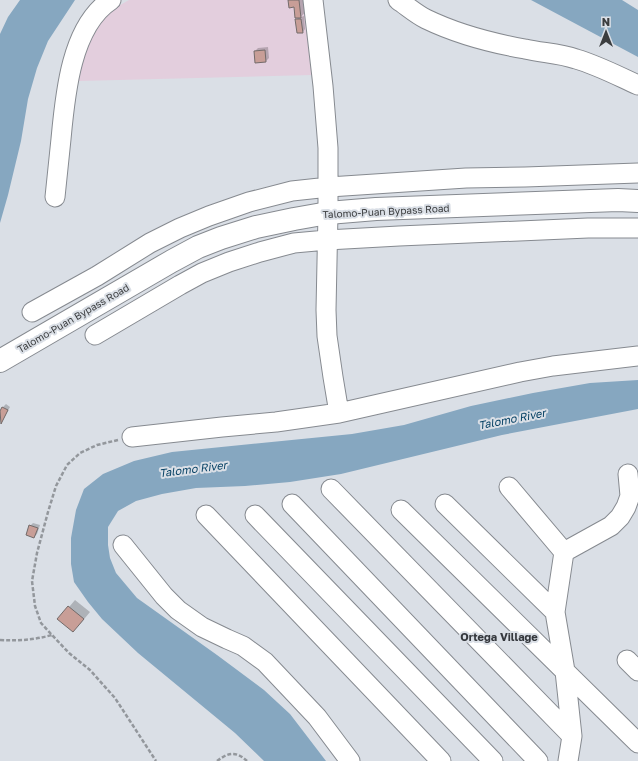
<svg xmlns="http://www.w3.org/2000/svg" width="638" height="761" font-family="'Golos Text',sans-serif">
<style>
.industrial{fill:#e3cedd}
.water{fill:#86a7c0}
.shadow{fill:#0003}
.building{fill:#c89e97;stroke:#736b6a}
.lines{fill:none;stroke-linecap:round;stroke-linejoin:round}
.minor-casing{stroke:#868a90;stroke-width:21}
.highway-casing{stroke:#868a90;stroke-width:24}
.path{stroke:#93979c;stroke-width:2.5;stroke-dasharray:4 2;stroke-linecap:butt}
.minor{stroke:#fff;stroke-width:19}
.highway{stroke:#fff;stroke-width:22}
.labels{text-anchor:middle;stroke-width:4;stroke-linejoin:round;paint-order:stroke}
.street-label{font-size:10px;fill:#3b3d3f;stroke:#dadfe6}
.water-label{font-size:11px;font-style:italic;fill:#074265;stroke:#dadfe6}
.neighbourhood-label{font-size:11px;font-weight:bold;fill:#35383d;stroke:#dadfe6}
</style>
<rect width="100%" height="100%" fill="#dadfe6"/>
<path class="industrial" d="M129,0H305L312,75L79,81L82,55L91,31L108,12Z"/>
<path class="water" d="M20,0H75L48,41L37,68L28,99L21,141L8,195L0,223V34L8,17Z
M531,0H622L638,10V57Z
M638,380V409L502,435L341,474L290,482L245,486L196,488L162,494L136,501L118,511L108,527V545L110,558L116,573L137,598L217,655L264,690L290,714L326,761H264L235,733L138,653L102,619L88,602L74,582L71,564V538L76,510L84,489L103,474L134,461L172,452L352,434L404,425L471,406L533,393L590,383Z"/>
<path class="shadow" d="M289,0H306L307,10L301,17L304,16L305,29L303,32L296,20L299,17L295,6Z
M268,47L269,58L266,61L255,51L258,48Z
M6,404L10,407L3,420L1,422L0,413L3,407Z
M33,523L40,525L37,534L34,537L30,526Z
M75,600L90,612L80,624L59,619Z"/>
<path class="building" d="M288,0H299L301,18H295L294,7L289,8Z
M295,19H301L303,33H297Z
M265,50L266,62L255,63L254,51Z
M2,407L8,410L1,424L0,411Z
M29,525L38,528L34,538L26,535Z
M68,606L84,619L73,632L57,619Z"/>
<g class="lines">
<defs>
<path id="minor" d="M313,0L323,86L328,148V213L326,310L327,336L333,377L339,413
M398,0C407,6 416,14 426,19C457,34 491,43 525,49C542,53 559,53 576,59C597,65 618,76 638,85
M55,197C57,177 59,158 61,139C65,95 71,26 111,0
M32,312L97,276L150,243L180,228L209,216L249,202L292,191L329,187L466,178L525,177L638,173
M95,335L180,285L202,273L229,262L260,252L294,243L327,240L399,236L588,228H638
M132,437L222,427L276,422L339,413L520,372L553,366L638,356
M509,487L564,552L555,612L565,671L572,736L568,761
M331,489L572,736
M292,504L538,761
M445,504L555,612
M401,510L638,743
M206,515L441,761
M255,515L493,761
M123,545L164,596L178,610L202,627L227,639L243,646L265,662L317,717L350,761
M564,552L611,526L620,517L626,507L630,496L628,474
M627,660L638,671"/>
<path id="highway" d="M0,361L172,261L198,247L221,238L256,227L294,219L328,213L376,209L618,200L638,201"/>
</defs>
<use href="#minor" class="minor-casing"/>
<use href="#highway" class="highway-casing"/>
<path class="path" d="M118,440L97,445L80,453L67,465L56,486L48,512L37,553L32,581L35,606L41,623L52,635L69,653L90,670L115,698L156,761
M0,640C19,641 33,640 52,635
M217,761C229,752 236,751 247,761"/>
<use href="#minor" class="minor"/>
<use href="#highway" class="highway"/>
</g>
<g class="labels">
<g class="street-label">
<text transform="translate(386 211) rotate(-3)" y="4">Talomo-Puan Bypass Road</text>
<text transform="translate(73 318) rotate(-30)" y="4">Talomo-Puan Bypass Road</text>
</g>
<g class="water-label">
<text transform="translate(512 419) rotate(-11)" y="4">Talomo River</text>
<text transform="translate(193 469) rotate(-7)" y="4">Talomo River</text>
</g>
<g class="neighbourhood-label">
<text x="499" y="641">Ortega Village</text>
</g>
</g>
<g transform="translate(606 32)" stroke="#dadfe6" stroke-width="3" paint-order="stroke">
<path d="M0-3L7 15L0 10L-7 15Z" fill="#3b3d3f"/>
<text y="-6" font-size="11" font-weight="bold" text-anchor="middle" fill="#3b3d3f">N</text>
</g>
</svg>
